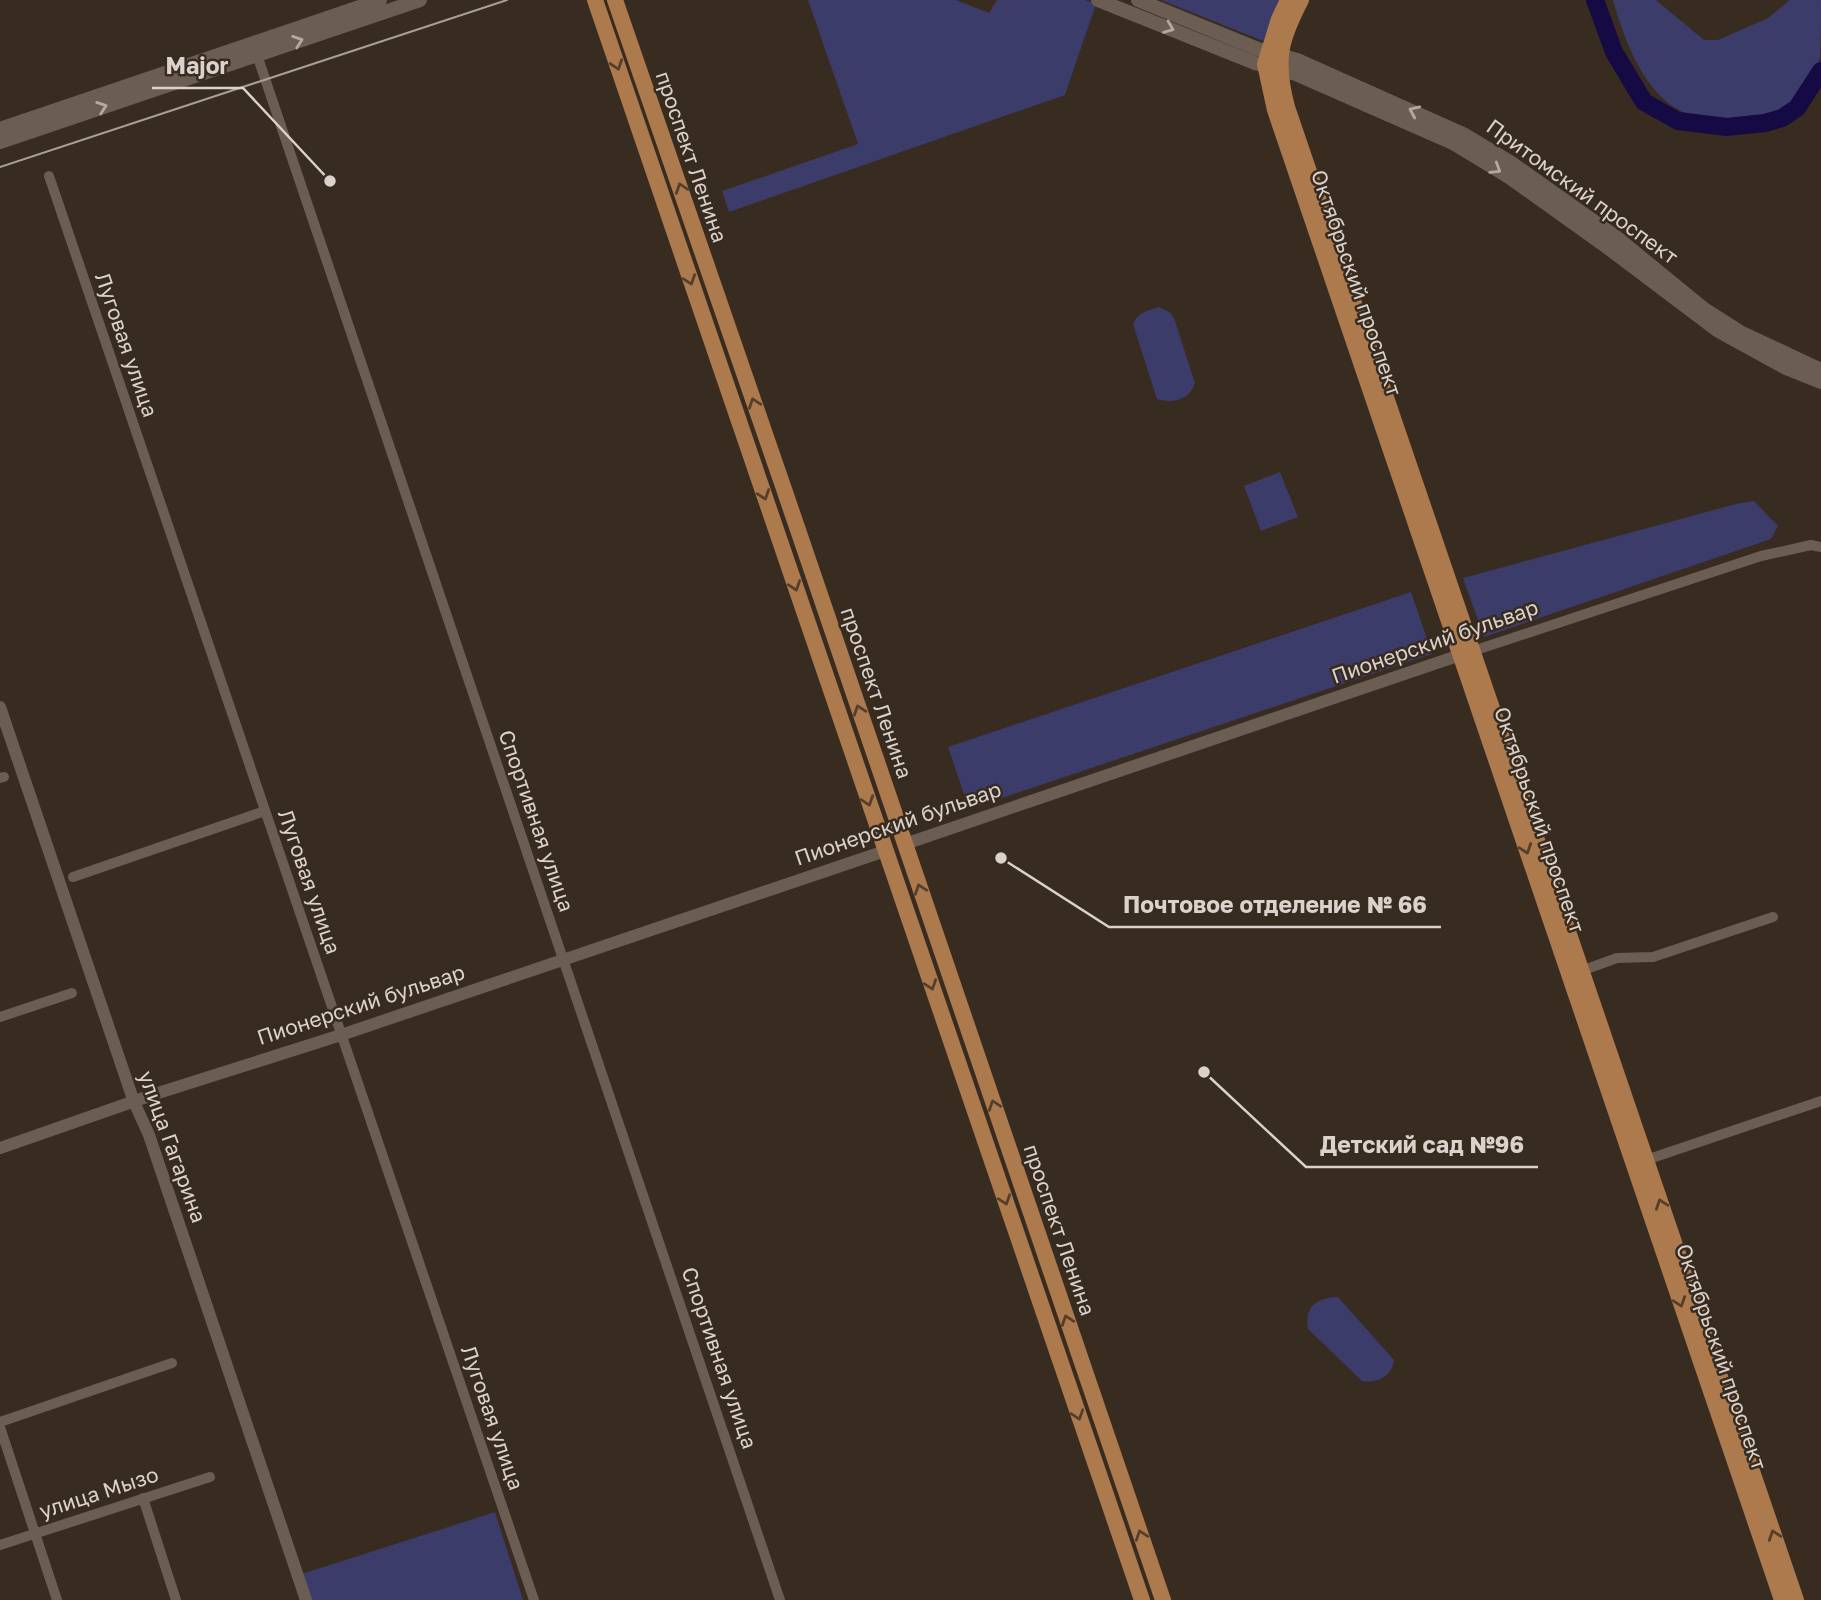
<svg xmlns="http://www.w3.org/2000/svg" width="1821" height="1600" font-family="'Golos Text',sans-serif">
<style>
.green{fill:#3c3c6b}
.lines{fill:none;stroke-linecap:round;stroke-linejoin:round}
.river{stroke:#150a44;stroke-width:18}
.minor{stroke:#6c5d52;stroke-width:10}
.tertiary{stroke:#6c5d52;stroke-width:12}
.secondary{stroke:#6c5d52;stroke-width:14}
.primary{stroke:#ad7a4e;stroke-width:16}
.tram{stroke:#a99f97;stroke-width:2}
.oneway{stroke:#b4a9a1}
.oneway2{stroke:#553f2c}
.labels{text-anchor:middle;stroke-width:5;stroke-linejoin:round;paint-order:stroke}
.street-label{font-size:21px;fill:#dbd2cc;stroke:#382b20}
.leader{fill:none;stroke:#dbd2cc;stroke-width:2.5}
.callout-dot{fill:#dbd2cc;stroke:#382b20;stroke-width:2.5}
.callout-label{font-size:23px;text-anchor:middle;font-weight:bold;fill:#dbd2cc;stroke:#382b20;stroke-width:5;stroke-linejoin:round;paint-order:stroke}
</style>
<rect width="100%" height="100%" fill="#382b20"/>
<path class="green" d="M808,0H956L989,13L997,0H1085L1096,4L1065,95L729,212L722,191L858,144Z
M1161,0H1280L1263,41Z
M1613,0H1656L1704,40H1718L1768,18L1790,0H1821C1821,16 1821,44 1820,58C1818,65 1813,71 1811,78C1810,85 1810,92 1807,98C1799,111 1773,119 1760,120C1731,123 1690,121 1667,102C1639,79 1622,34 1613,0Z
M1159,307L1171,313L1175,321L1195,383C1190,400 1172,404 1157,399L1133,324C1137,313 1149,310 1159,307Z
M1280,472L1298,517L1261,531L1244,486Z
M1754,501L1778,526L1771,539L1484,637L1463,578L1736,504Z
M1411,592L1432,654L969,809L948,747Z
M1338,1297L1394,1360C1392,1376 1377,1384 1362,1381L1308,1329C1304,1306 1317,1298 1338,1297Z
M495,1512L523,1600H311L302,1574Z"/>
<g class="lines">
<path class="river" d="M1595,0L1614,52L1644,102L1678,121L1727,127L1765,123L1782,118L1797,108L1821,71"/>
<path class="minor" d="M255,49L780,1600
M49,176L534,1600
M1473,651L1761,556L1811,545L1821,547
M0,778L4,777
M73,877L265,811
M1581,971L1617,958L1653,957L1773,917
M0,1017L72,993
M1643,1161L1821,1101
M0,1422L172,1363
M0,1427L57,1600
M143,1498L176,1600
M0,1545L210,1477"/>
<path class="tertiary" d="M0,707L134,1102L149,1135L306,1600
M905,844L1469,652
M0,1148L155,1094L341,1035L885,851"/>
<path class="secondary" d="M1098,0L1255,63L1296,74L1453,143L1509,177L1607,247L1717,330L1786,368L1821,382
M1138,0L1258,49L1297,60L1465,135L1510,162L1616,237L1704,309L1740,332L1821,370
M0,129L380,0
M0,142L420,0"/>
<path class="primary" d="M595,0L1142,1600
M615,0L784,489L1163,1600
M1288,0L1279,19L1265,64L1275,110L1782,1600
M1301,0C1279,42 1275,61 1287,107L1796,1600"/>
<path class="tram" d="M0,167L507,0"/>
</g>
<defs><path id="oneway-chevron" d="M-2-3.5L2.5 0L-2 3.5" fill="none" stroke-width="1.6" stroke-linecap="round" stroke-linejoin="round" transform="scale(1.75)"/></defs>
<g class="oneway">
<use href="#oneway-chevron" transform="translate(1169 28) rotate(22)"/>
<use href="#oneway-chevron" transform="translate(298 41) rotate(-19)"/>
<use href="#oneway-chevron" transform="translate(102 107) rotate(-19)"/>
<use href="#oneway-chevron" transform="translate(1414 111) rotate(-156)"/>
<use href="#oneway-chevron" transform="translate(1496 169) rotate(32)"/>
</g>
<g class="oneway2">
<use href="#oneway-chevron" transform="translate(617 65) rotate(72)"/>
<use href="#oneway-chevron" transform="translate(681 188) rotate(-109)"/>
<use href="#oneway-chevron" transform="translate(690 280) rotate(71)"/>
<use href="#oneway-chevron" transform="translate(754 403) rotate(-109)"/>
<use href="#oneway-chevron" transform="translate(764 495) rotate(71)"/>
<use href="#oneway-chevron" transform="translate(795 586) rotate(71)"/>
<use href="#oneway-chevron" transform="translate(859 710) rotate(-109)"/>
<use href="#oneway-chevron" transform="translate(868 801) rotate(71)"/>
<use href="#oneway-chevron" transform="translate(1526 849) rotate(71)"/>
<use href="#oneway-chevron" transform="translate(920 889) rotate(-109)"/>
<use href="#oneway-chevron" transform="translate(931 985) rotate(71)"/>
<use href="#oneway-chevron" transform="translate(994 1105) rotate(-109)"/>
<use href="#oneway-chevron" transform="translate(1005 1200) rotate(71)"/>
<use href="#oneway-chevron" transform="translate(1661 1204) rotate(-109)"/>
<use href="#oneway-chevron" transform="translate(1680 1302) rotate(71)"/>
<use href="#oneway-chevron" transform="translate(1067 1320) rotate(-109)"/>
<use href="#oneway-chevron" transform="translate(1078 1415) rotate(72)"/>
<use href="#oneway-chevron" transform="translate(1141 1535) rotate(-109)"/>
<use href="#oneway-chevron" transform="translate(1774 1535) rotate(-109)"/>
</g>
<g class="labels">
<g class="street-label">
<text transform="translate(691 157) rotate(71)" y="7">проспект Ленина</text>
<text transform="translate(1582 192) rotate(36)" y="7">Притомский проспект</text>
<text transform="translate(1356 283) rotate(71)" y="7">Октябрьский проспект</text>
<text transform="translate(126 345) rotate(71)" y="7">Луговая улица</text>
<text transform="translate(1435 642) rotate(-19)" y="7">Пионерский бульвар</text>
<text transform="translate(876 693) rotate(71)" y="7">проспект Ленина</text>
<text transform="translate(1539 820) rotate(71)" y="7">Октябрьский проспект</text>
<text transform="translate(536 821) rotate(71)" y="7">Спортивная улица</text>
<text transform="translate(898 824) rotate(-19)" y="7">Пионерский бульвар</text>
<text transform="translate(309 882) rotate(71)" y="7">Луговая улица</text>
<text transform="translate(361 1005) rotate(-18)" y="7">Пионерский бульвар</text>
<text transform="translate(172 1147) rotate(70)" y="7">улица Гагарина</text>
<text transform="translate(1059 1230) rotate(71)" y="7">проспект Ленина</text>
<text transform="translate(1721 1357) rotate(71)" y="7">Октябрьский проспект</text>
<text transform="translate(719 1358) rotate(71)" y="7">Спортивная улица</text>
<text transform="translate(492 1418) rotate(71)" y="7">Луговая улица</text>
<text transform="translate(99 1493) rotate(-18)" y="7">улица Мызо</text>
</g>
</g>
<path class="leader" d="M330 181L243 88H152M1001 858L1109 927H1441M1204 1072L1306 1167H1538"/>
<g class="callout-dot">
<circle cx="330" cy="181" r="7"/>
<circle cx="1001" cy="858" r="7"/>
<circle cx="1204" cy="1072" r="7"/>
</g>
<g class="callout-label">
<text x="197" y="74">Major</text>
<text x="1275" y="913">Почтовое отделение № 66</text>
<text x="1422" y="1153">Детский сад №96</text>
</g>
</svg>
